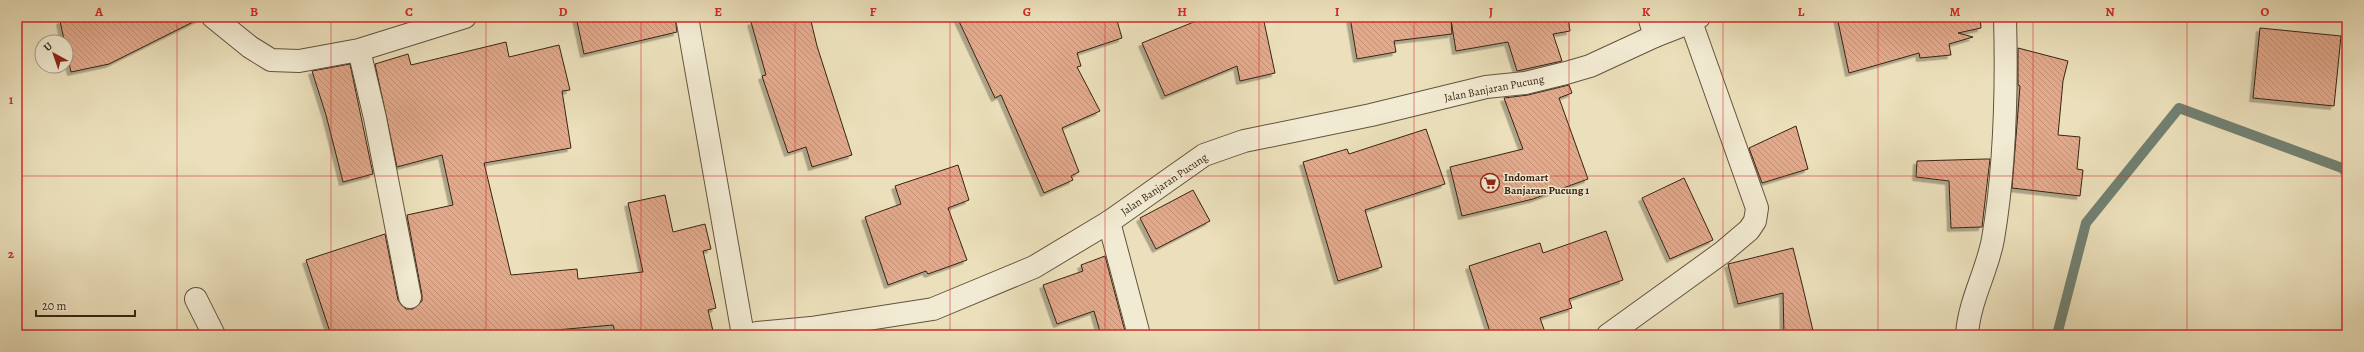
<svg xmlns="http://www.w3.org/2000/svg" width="2364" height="352" font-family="Alegreya,serif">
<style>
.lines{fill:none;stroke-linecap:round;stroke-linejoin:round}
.stream{stroke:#718072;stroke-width:10}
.building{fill:url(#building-back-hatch);stroke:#372414;filter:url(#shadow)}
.minor-casing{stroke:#64533e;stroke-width:24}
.tertiary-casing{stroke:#64533e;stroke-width:24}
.minor{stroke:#f2ebd3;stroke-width:22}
.tertiary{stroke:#f2ebd3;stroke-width:22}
.grid{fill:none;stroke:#d62828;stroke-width:1;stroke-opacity:0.55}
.labels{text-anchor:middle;stroke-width:3;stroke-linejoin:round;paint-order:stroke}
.street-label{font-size:11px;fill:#372414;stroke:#f2ebd3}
.poi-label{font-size:11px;font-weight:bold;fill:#372414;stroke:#f2ebd3;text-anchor:start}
.neatline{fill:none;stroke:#d62828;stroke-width:1.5}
.grid-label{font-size:13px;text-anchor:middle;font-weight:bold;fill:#d62828}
</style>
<defs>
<pattern id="building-back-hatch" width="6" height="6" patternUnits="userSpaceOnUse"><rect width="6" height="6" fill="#e3a98b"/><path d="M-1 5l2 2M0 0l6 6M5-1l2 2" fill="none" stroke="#c39177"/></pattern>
<filter id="shadow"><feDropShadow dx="-3.5" dy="3.5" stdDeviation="0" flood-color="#0004"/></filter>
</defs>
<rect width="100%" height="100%" fill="#ebe0bb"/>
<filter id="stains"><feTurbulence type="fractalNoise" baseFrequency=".005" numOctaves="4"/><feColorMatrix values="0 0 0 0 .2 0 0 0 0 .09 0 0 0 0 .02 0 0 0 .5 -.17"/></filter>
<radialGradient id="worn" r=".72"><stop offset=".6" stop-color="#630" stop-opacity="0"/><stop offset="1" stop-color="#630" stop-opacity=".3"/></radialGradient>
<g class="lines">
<path class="stream" d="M2057,335L2086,223L2179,108L2342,168L2347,173"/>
</g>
<path class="building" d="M78,17H201V18L109,64L71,72L60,21Z
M576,17H675L677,32L584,54Z
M768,17H810L817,46L852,155L812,167L806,147L788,153L762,76L766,75L751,22Z
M957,17H1116L1122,38L1077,53L1081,66L1077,67L1100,111L1062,128L1079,172L1071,176L1073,180L1044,193L1001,95L995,98Z
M1206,17H1263L1275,73L1240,81L1237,66L1165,96L1142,43Z
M1350,17H1568L1570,31L1553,34L1562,61L1517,71L1508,42L1456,51L1451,20L1452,34L1394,41L1396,52L1357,59Z
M1837,17H1980L1981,28L1958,33L1973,37L1949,44L1951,55L1920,58L1919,53L1849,73Z
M2260,28L2341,36L2334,106L2253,98Z
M506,42L509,57L559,45L570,90L562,91L571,148L484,163L511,275L577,269L578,279L643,272L628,203L665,195L673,232L705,224L711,249L703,251L716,308L708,310L714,335H616L613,325L499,335H331L306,260L385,234L398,300L406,309H413L422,301V295L407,215L453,205L442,155L397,167L375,64L408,54L411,65Z
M2018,48L2068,61L2063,81L2058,135L2080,137L2077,169L2083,170L2080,196L2012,188L2020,86L2018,85Z
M350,64L373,174L343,182L326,115L312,71Z
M1569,85L1572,93L1559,98L1588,179L1533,199L1462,216L1450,167L1523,149L1504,98L1528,95Z
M1796,126L1808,169L1762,183L1749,148Z
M1426,129L1445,184L1365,210L1382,267L1338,281L1303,162L1347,149L1349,154Z
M1986,159H1990L1982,227L1951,228L1949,181L1916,177L1917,161Z
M958,165L969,200L948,208L967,260L928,274L926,271L888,285L865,217L901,204L895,186Z
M1684,178L1713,240L1670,259L1642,198Z
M1193,190L1210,221L1156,249L1140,218Z
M1606,231L1623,280L1569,299L1572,308L1540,318L1546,335H1491L1469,266L1540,243L1543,253Z
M1793,248L1803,288L1814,335H1784L1783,293L1738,304L1728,264Z
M1105,256L1126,335H1101L1094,311L1057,324L1043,285L1083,271L1081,265Z"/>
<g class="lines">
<defs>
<path id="minor" d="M213,17L250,47L271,60L299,61L359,50L465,17
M687,17L743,335
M1649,17L1655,36
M359,50L375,118L410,297
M1109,222L1139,335
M196,299L214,335
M1608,335L1723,252L1749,230L1755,221L1757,208L1691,22
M1967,335C1969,301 1987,272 1993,239C2005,168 2007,89 2005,17"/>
<path id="tertiary" d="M754,335L757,333L811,328L933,309L1034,267L1109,222L1204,155L1244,141L1371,115L1486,87L1525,83L1566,73L1590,66L1655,36L1691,22L1699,17"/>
</defs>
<use href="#minor" class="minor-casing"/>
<use href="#tertiary" class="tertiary-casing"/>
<use href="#minor" class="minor"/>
<use href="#tertiary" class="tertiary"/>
</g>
<path class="grid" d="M177,17V335M331,17V335M486,17V335M641,17V335M795,17V335M950,17V335M1105,17V335M1259,17V335M1414,17V335M1569,17V335M1723,17V335M1878,17V335M2033,17V335M2187,17V335M17,176H2347"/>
<defs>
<symbol id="supermarket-ring" viewBox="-11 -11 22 22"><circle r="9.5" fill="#f2ebd3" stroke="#8f2418" stroke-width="1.5"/><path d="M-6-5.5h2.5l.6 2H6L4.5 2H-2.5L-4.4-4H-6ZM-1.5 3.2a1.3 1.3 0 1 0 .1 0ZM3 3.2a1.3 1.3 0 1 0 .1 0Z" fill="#8f2418"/></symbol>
</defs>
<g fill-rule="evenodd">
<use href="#supermarket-ring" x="1479" y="172" width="22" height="22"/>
</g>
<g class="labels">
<g class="street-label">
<text transform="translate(1494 88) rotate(-11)" y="4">Jalan Banjaran Pucung</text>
<text transform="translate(1164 184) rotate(-34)" y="4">Jalan Banjaran Pucung</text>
</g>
<g class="poi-label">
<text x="1504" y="181">Indomart<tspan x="1504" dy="13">Banjaran Pucung 1</tspan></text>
</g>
</g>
<rect width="2364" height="352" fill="none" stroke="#ebe0bb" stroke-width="44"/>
<g transform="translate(54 54) rotate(320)"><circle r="19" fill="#f2ebd3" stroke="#a79b87"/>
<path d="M0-3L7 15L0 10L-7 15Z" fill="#8f2418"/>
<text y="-6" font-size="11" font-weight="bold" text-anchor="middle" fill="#372414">U</text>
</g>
<path d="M36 310v6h99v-6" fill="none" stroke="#372414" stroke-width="2"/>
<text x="42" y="310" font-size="12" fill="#372414" stroke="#f2ebd3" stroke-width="3" paint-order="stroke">20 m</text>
<rect x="22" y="22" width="2320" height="308" class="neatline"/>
<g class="grid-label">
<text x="99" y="16">A</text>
<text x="254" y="16">B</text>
<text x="409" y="16">C</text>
<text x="563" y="16">D</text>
<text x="718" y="16">E</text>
<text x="873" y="16">F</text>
<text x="1027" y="16">G</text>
<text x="1182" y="16">H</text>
<text x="1337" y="16">I</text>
<text x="1491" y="16">J</text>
<text x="1646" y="16">K</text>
<text x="1801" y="16">L</text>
<text x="1955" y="16">M</text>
<text x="2110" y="16">N</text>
<text x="2265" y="16">O</text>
<text x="11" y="104">1</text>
<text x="11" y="258">2</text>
</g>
<rect width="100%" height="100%" filter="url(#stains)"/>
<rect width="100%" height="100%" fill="url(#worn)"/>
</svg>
